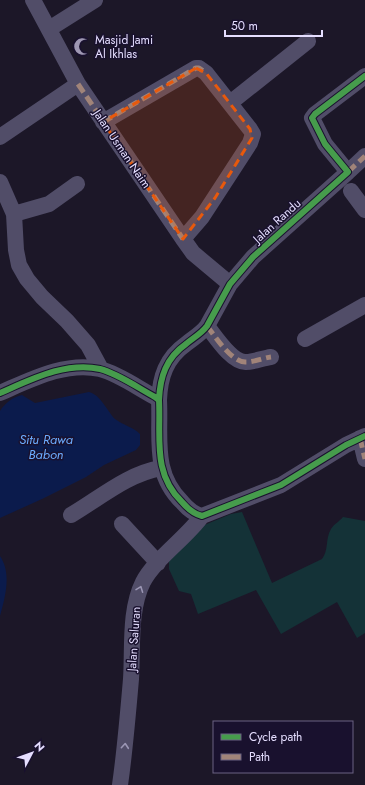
<svg xmlns="http://www.w3.org/2000/svg" width="365" height="785" font-family="Jost,sans-serif">
<style>
.green{fill:#143237}
.water{fill:#0b1b4c}
.lines{fill:none;stroke-linecap:round;stroke-linejoin:round}
.minor{stroke:#514d68;stroke-width:16}
.quiet{stroke:#a18479;stroke-width:5;stroke-dasharray:10 5;stroke-linecap:butt}
.cycleway-casing{stroke:#19112e;stroke-width:8}
.cycleway{stroke:#469c4c;stroke-width:6}
.oneway{stroke:#9b96b4}
.marked{fill:#e8590c;fill-opacity:0.2;stroke:#e8590c;stroke-width:3;stroke-dasharray:8 5;stroke-linejoin:round}
.labels{text-anchor:middle;stroke-width:3;stroke-linejoin:round;paint-order:stroke}
.poi-label{font-size:12px;fill:#e5deff;stroke:#19112e;text-anchor:start}
.street-label{font-size:12px;fill:#e5deff;stroke:#19112e}
.water-label{font-size:13px;font-style:italic;fill:#6cacff;stroke:#19112e}
</style>
<rect width="100%" height="100%" fill="#1c1728"/>
<path class="green" d="M242,512L272,583L322,559C329,550 325,539 331,529C334,524 340,521 343,517L365,521V633L357,638L337,602L281,634L256,590L198,614L191,594L179,591L169,569V558L202,526L231,514Z"/>
<path class="water" d="M89,392C101,395 107,411 115,419C123,425 133,427 140,434V445L136,450L104,465L86,477L42,499L0,518V411C5,403 13,397 22,395L35,403Z
M0,556C12,574 5,597 0,616Z"/>
<g class="lines">
<path class="minor" d="M33,0L78,84L183,239L193,253L230,284
M49,29L95,0
M230,103L308,41
M103,122L196,68H199L206,73L250,129L253,134L250,143L202,217L183,239
M0,137L78,84
M348,172L365,156
M0,182L14,214L16,250L19,265L27,279L42,297L67,321L88,345L101,369
M351,191L365,210
M14,214L49,204L77,184
M207,326C215,336 232,363 246,362C254,362 263,358 271,357
M305,339L365,305
M0,393C30,380 66,361 100,369C119,374 138,388 155,397L159,400C161,437 152,473 182,502C187,508 194,514 202,516L281,485L346,445L365,436
M159,400C160,377 166,358 186,344C193,338 201,334 207,326L230,284L253,257L348,172L325,144L312,118L315,114L365,76
M360,438L365,459
M71,515C100,498 127,474 161,468
M122,524L158,563
M120,785C125,750 128,714 131,679C133,648 129,610 143,582C154,560 186,538 202,516"/>
<path class="quiet" d="M78,84L183,239
M103,122L196,68H199L206,73
M348,172L365,156
M207,326C215,336 232,363 246,362C254,362 263,358 271,357
M360,438L365,459"/>
<defs>
<path id="cycleway" d="M0,393C30,380 66,361 100,369C119,374 138,388 155,397L159,400C161,437 152,473 182,502C187,508 194,514 202,516L281,485L346,445L365,436
M159,400C160,377 166,358 186,344C193,338 201,334 207,326L230,284L253,257L348,172L325,144L312,118L315,114L365,76"/>
</defs>
<use href="#cycleway" class="cycleway-casing"/>
<use href="#cycleway" class="cycleway"/>
</g>
<defs><path id="oneway-chevron" d="M-2-3.5L2.5 0L-2 3.5" fill="none" stroke-width="1.6" stroke-linecap="round" stroke-linejoin="round"/></defs>
<g class="oneway">
<use href="#oneway-chevron" transform="translate(140 589) rotate(-69)"/>
<use href="#oneway-chevron" transform="translate(125 746) rotate(-85)"/>
</g>
<path class="marked" d="M196,68L206,73L250,129L252,138L215,198L183,239L103,122Z"/>
<defs>
<symbol id="mosque-bare" viewBox="-9 -9 18 18"><path d="M3.5-4.9A6 6 0 1 0 3.5 4.9A5 5 0 1 1 3.5-4.9Z" fill="#9f98b4" stroke="#19112e" stroke-width="2.5" paint-order="stroke"/></symbol>
</defs>
<g fill-rule="evenodd">
<use href="#mosque-bare" x="70" y="34" width="25" height="25"/>
</g>
<g class="labels">
<g class="poi-label">
<text x="95" y="44">Masjid Jami<tspan x="95" dy="14">Al Ikhlas</tspan></text>
</g>
<g class="street-label">
<text transform="translate(122 149) rotate(56)" y="4">Jalan Usman Naim</text>
<text transform="translate(277 221) rotate(-42)" y="4">Jalan Randu</text>
<text transform="translate(134 639) rotate(-86)" y="4">Jalan Saluran</text>
</g>
<g class="water-label">
<text x="46" y="444">Situ Rawa<tspan x="46" dy="15">Babon</tspan></text>
</g>
</g>
<rect x="213" y="721" width="140" height="52" fill="#19112e" stroke="#6b6382"/>
<rect x="221" y="734" width="20" height="6" fill="#469c4c" stroke="#6b6382"/>
<text x="249" y="741" font-size="12" fill="#e5deff">Cycle path</text>
<rect x="221" y="754" width="20" height="6" fill="#a18479" stroke="#6b6382"/>
<text x="249" y="761" font-size="12" fill="#e5deff">Path</text>
<g transform="translate(32 753) rotate(49)" stroke="#19112e" stroke-width="3" paint-order="stroke">
<path d="M0-3L7 15L0 10L-7 15Z" fill="#e5deff"/>
<text y="-6" font-size="11" font-weight="bold" text-anchor="middle" fill="#e5deff">N</text>
</g>
<path d="M225 30v6h97v-6" fill="none" stroke="#e5deff" stroke-width="2"/>
<text x="231" y="30" font-size="12" fill="#e5deff" stroke="#19112e" stroke-width="3" paint-order="stroke">50 m</text>
</svg>
